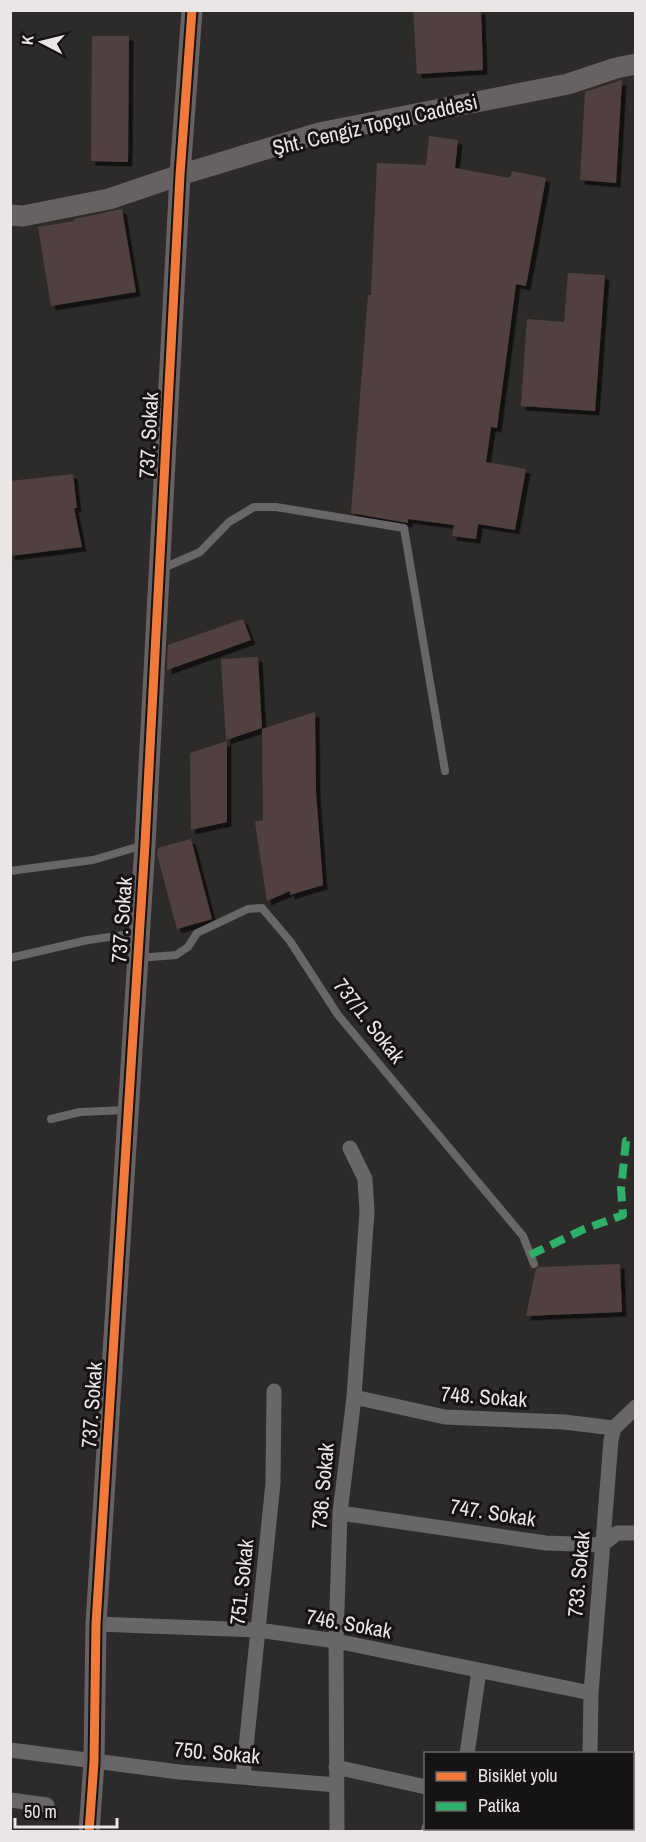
<svg xmlns="http://www.w3.org/2000/svg" width="646" height="1842" font-family="'Archivo Narrow',sans-serif">
<style>
.building{fill:#514140;filter:url(#shadow)}
.lines{fill:none;stroke-linecap:round;stroke-linejoin:round}
.lane{stroke:#686666;stroke-width:8}
.street{stroke:#686666;stroke-width:15}
.secondary{stroke:#676262;stroke-width:21}
.quiet{stroke:#2db169;stroke-width:8;stroke-dasharray:15 8;stroke-linecap:butt}
.cycleway-casing{stroke:#151313;stroke-width:13}
.cycleway{stroke:#f17a3a;stroke-width:9}
.labels{text-anchor:middle;stroke-width:6;stroke-linejoin:round;paint-order:stroke}
.street-label{font-size:21px;fill:#e9e6e5;stroke:#151313}
</style>
<defs>
<filter id="shadow"><feDropShadow dx="4.5" dy="4.5" stdDeviation="0" flood-color="#0009"/></filter>
</defs>
<rect width="100%" height="100%" fill="#2d2b2a"/>
<path class="building" d="M413,10H481L483,70L417,74Z
M92,36H129L128,162L91,161Z
M622,80L616,183L580,180L585,92Z
M429,136L458,140L455,168L510,178L512,171L546,178L526,286L516,284L497,428L491,427L486,462L526,469L515,530L478,524L476,539L452,536L454,525L408,519V523L351,513L368,295H371L377,163L426,165Z
M122,209L136,292L51,306L38,227L75,221L74,219Z
M568,273L605,275L595,411L521,406L527,319L564,322Z
M73,474L77,508H74L82,547L10,556V481Z
M243,619L251,640L167,670L168,645Z
M258,657L262,728L226,740L221,659Z
M315,712L316,792L323,885L290,895V891L267,901L255,822L263,820L262,729Z
M227,741V822L191,830L190,753Z
M191,839L212,919L177,929L157,854L158,848Z
M620,1264L622,1312L526,1316L536,1269L539,1267Z"/>
<g class="lines">
<path class="lane" d="M161,569L200,552L229,522L254,507H276L404,528L445,771
M10,871L93,860L144,845
M10,958L88,940L138,933
M139,958L176,955L188,947L197,933L248,909L262,908L290,941L338,1015L523,1236L534,1264
M51,1119L80,1112L127,1110"/>
<path class="street" d="M354,1397L445,1417L564,1422L614,1428
M340,1513L546,1543L602,1545L617,1533H636
M96,1624L258,1630L336,1641L591,1693
M10,1750L179,1772L337,1785
M467,1754L479,1671
M590,1754L591,1693L611,1440L614,1428L636,1407
M336,1767L426,1787
M243,1777L273,1483L274,1391
M10,1800L47,1805
M632,1817L636,1818
M591,1828V1832
M337,1832L336,1641L340,1513L354,1397L367,1211L365,1179L350,1148
M428,1832L429,1828"/>
<path class="secondary" d="M10,215L23,216L109,199L180,175L319,133L568,84L616,68L636,64
M89,1832L94,1762L96,1624L145,844L180,175L192,10"/>
<path class="quiet" d="M530,1255L582,1230L623,1215L621,1189L626,1141L636,1142"/>
<defs>
<path id="cycleway" d="M89,1832L94,1762L96,1624L145,844L180,175L192,10"/>
</defs>
<use href="#cycleway" class="cycleway-casing"/>
<use href="#cycleway" class="cycleway"/>
</g>
<g class="labels">
<g class="street-label">
<text transform="translate(375 125) rotate(-13)" y="7">Şht. Cengiz Topçu Caddesi</text>
<text transform="translate(149 435) rotate(-87)" y="7">737. Sokak</text>
<text transform="translate(122 920) rotate(-86)" y="7">737. Sokak</text>
<text transform="translate(369 1021) rotate(52)" y="7">737/1. Sokak</text>
<text transform="translate(484 1397) rotate(4)" y="7">748. Sokak</text>
<text transform="translate(92 1405) rotate(-86)" y="7">737. Sokak</text>
<text transform="translate(323 1486) rotate(-85)" y="7">736. Sokak</text>
<text transform="translate(493 1513) rotate(9)" y="7">747. Sokak</text>
<text transform="translate(579 1574) rotate(-85)" y="7">733. Sokak</text>
<text transform="translate(242 1582) rotate(-84)" y="7">751. Sokak</text>
<text transform="translate(349 1624) rotate(10)" y="7">746. Sokak</text>
<text transform="translate(217 1753) rotate(5)" y="7">750. Sokak</text>
</g>
</g>
<rect width="646" height="1842" fill="none" stroke="#e9e6e5" stroke-width="24"/>
<rect x="424" y="1752" width="210" height="78" fill="#151313" stroke="#6a6767" stroke-width="1.5"/>
<rect x="436" y="1772" width="30" height="9" fill="#f17a3a" stroke="#6a6767" stroke-width="1.5"/>
<text x="478" y="1782" font-size="18" fill="#e9e6e5">Bisiklet yolu</text>
<rect x="436" y="1802" width="30" height="9" fill="#2db169" stroke="#6a6767" stroke-width="1.5"/>
<text x="478" y="1812" font-size="18" fill="#e9e6e5">Patika</text>
<g transform="translate(42 42) rotate(277)" stroke="#151313" stroke-width="4.5" paint-order="stroke">
<path d="M0-4.5L10 22L0 15L-10 22Z" fill="#e9e6e5"/>
<text y="-9" font-size="16" font-weight="bold" text-anchor="middle" fill="#e9e6e5">K</text>
</g>
<path d="M15 1818v9h102v-9" fill="none" stroke="#e9e6e5" stroke-width="3"/>
<text x="24" y="1818" font-size="18" fill="#e9e6e5" stroke="#151313" stroke-width="4.5" paint-order="stroke">50 m</text>
</svg>
